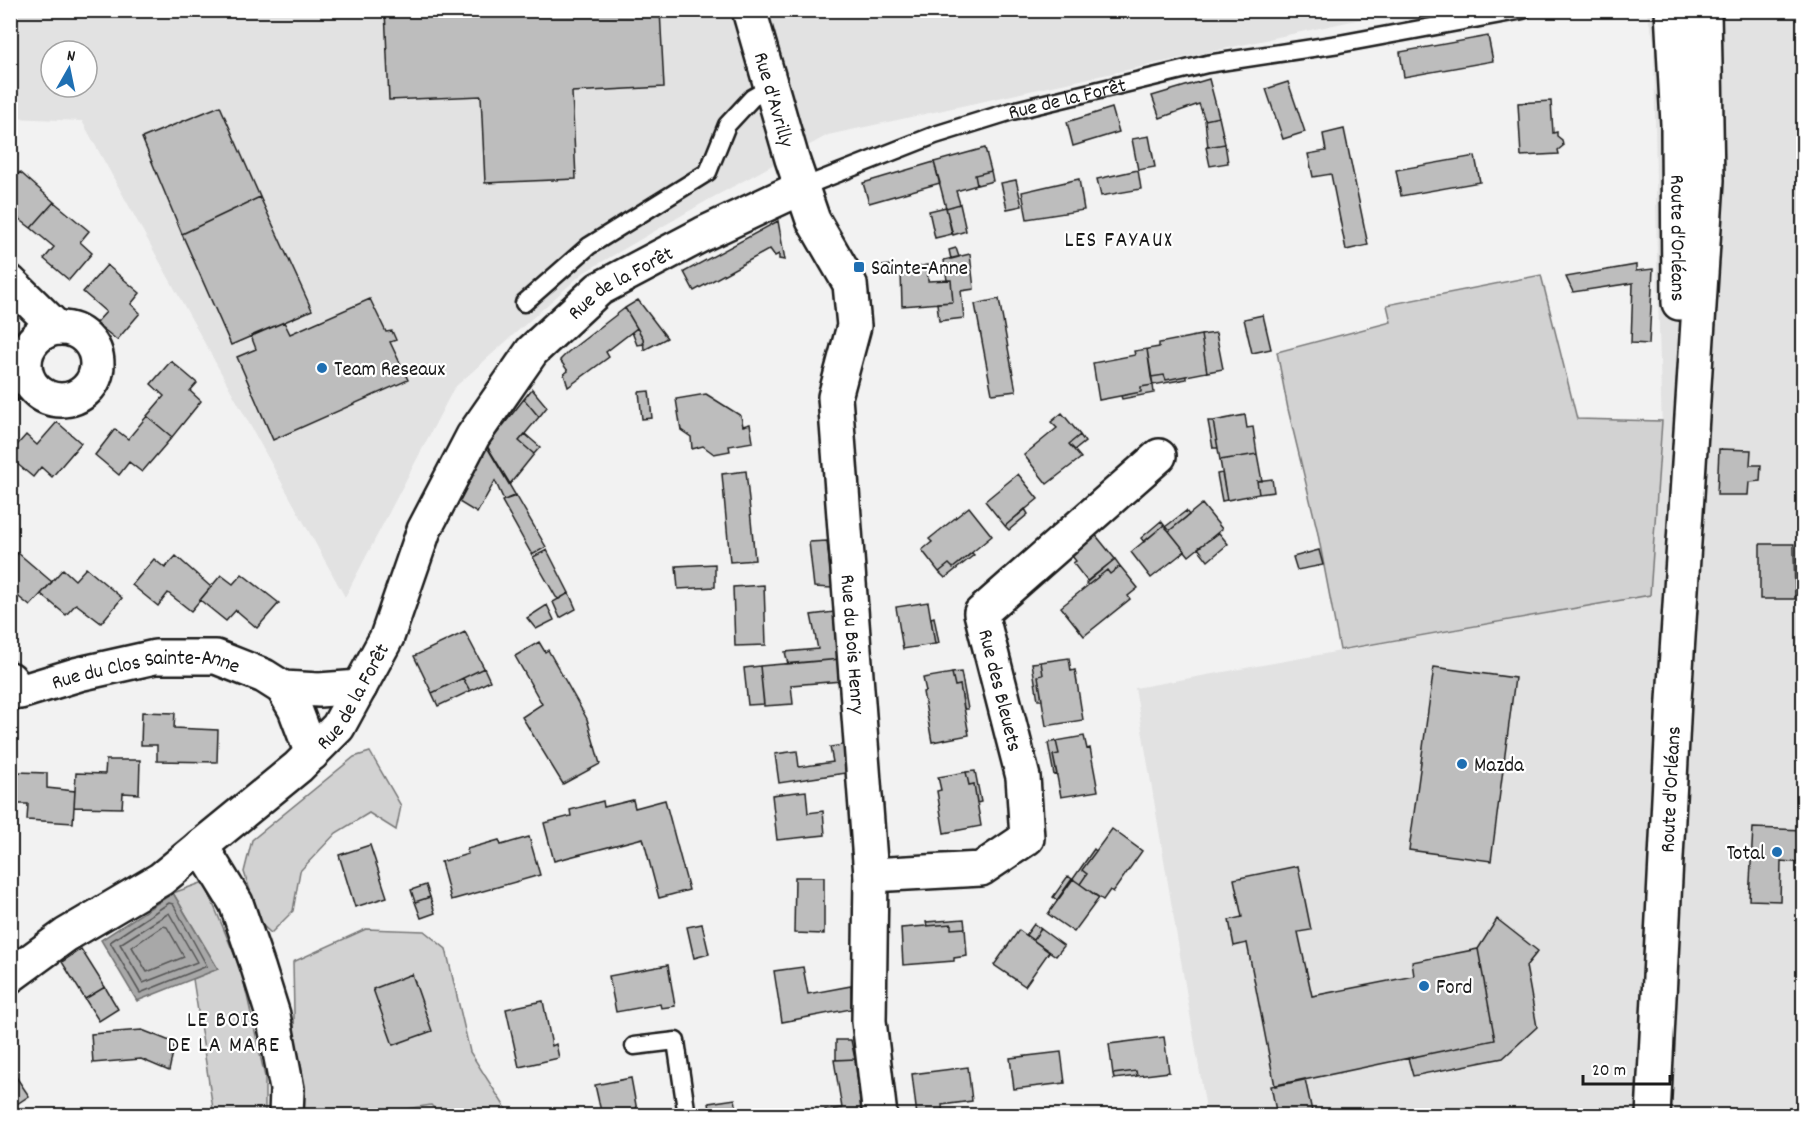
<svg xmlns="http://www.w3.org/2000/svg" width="1814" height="1126" font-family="Dekko,sans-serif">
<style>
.built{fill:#e2e2e2;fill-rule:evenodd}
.green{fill:#d2d2d2;stroke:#777;stroke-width:1.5}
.water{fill:#a8a8a8;stroke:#707070;stroke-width:1.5}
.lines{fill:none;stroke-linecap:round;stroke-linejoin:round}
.shore{stroke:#545454;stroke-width:1.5}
.building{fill:#bdbdbd;stroke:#1c1c1c;stroke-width:1.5}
.lane-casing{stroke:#1c1c1c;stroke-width:21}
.street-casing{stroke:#1c1c1c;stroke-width:38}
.secondary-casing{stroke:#1c1c1c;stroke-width:38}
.path{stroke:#1c1c1c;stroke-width:4;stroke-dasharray:6 4.5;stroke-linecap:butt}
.lane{stroke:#fff;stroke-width:16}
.street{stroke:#fff;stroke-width:33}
.secondary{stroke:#fff;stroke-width:33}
.poi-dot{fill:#1f6fb2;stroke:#fff;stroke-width:2}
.labels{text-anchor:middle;stroke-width:4.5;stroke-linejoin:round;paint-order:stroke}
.street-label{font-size:21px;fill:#1c1c1c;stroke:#fff}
.poi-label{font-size:21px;fill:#1c1c1c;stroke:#fff;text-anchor:start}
.neighbourhood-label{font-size:22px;letter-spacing:1.5px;fill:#1c1c1c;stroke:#fff}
</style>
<rect width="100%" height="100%" fill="#f2f2f2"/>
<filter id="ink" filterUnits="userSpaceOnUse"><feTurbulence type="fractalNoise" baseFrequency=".0167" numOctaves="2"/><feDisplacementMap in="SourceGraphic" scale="12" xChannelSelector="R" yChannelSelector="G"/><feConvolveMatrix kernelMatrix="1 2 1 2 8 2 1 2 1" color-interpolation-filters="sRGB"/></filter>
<g filter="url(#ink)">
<path class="built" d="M11,11H1398L828,135L708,200L583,273L454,388L345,597L82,121L11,118ZM51,51H87V87H51Z
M1646,11H1803V1115H1207L1135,688L1650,595L1662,432L1657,260L1654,40Z"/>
<path class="green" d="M1541,275L1577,419L1662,421L1650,595L1340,650L1317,529L1288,409L1277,352L1391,322L1387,305Z
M370,752L401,806L396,830L369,813L336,833L300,871L293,911L271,933L261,924L244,872L252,840L354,757Z
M204,882L242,973L265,1077V1115H214L193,979L218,969L173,893Z
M366,929L424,931L446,949L470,1052L510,1115H441L431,1105L368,1115H300L295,1065L293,962Z"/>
<path class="water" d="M173,893L218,969L137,1001L101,940Z"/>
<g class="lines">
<path class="shore" d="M169,903L173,904L207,966L140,993L110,942Z
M169,913L197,962L143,983L120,944Z
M163,926L167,927L184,957L147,972L132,947Z"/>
</g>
<path class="building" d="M385,10H660L664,87L572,92L576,179L485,183L481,96L389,100Z
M1488,36L1493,61L1404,77L1400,52Z
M1209,79L1219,117L1205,120L1199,104L1160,118L1152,96Z
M1288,82L1305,132L1283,139L1266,89Z
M1551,101L1553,133L1557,132V136L1562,140L1563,146L1558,150L1559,154L1521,156L1518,103Z
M220,106L260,197L182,234L142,138Z
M1112,108L1119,132L1073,146L1067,122Z
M1219,117L1225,144L1208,147L1205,120Z
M1344,129L1368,245L1346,250L1331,174L1313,177L1308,154L1326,151L1323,134Z
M1149,136L1155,167L1138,170L1132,139Z
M1225,144L1228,163L1210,166L1206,147Z
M985,148L991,171L975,175L977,185L956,191L960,204L946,208L934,162Z
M1475,156L1480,182L1401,196L1396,170Z
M934,162L940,183L869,203L863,183Z
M1138,170L1141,189L1101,196L1097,179Z
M991,171L993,181L977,185L975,175Z
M20,172L54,202L31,228L10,212V183Z
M1079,179L1084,210L1027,219L1022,192Z
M1016,180L1022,206L1007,209L1001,183Z
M260,197L312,310L231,345L182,234Z
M54,202L89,231L80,242L92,253L69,280L44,259L54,247L31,228Z
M960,204L966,231L953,235L946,208Z
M946,207L952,234L935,238L929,211Z
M778,221L785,260L779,259V254L775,256L770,249L694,291L684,272Z
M956,248L959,257L951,259L949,250Z
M970,254L974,289L961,291L964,318L939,321L937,303L953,302L951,280H947L944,260Z
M107,265L140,293L131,304L140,313L117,340L96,323L106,312L83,292Z
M891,265L893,273L884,275L882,266Z
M927,265L928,281L951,280L953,302L902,306L901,271Z
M1636,265V271L1653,269L1649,344L1631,343L1633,283L1573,292L1566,277Z
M370,299L386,332L392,331L396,340L390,342L408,380L273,440L237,357L256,349L251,336L284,322L290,334Z
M999,299L1016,391L992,394L975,304Z
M638,300L667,338L644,350L643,338L625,308Z
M625,308L637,328L606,352L609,357L568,387L564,374L568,371L560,360L568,352Z
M1263,315L1271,349L1252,353L1244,319Z
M637,328L643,338L644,344L637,345L632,332Z
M1216,333L1223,369L1207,372L1201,335Z
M1201,335L1207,372L1166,380L1164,375L1151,377L1147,349L1159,347V343Z
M1147,349L1153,385L1141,387V392L1099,400L1093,363L1135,355L1134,351Z
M171,361L197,383L190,391L201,401L172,437L147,416L164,396L151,384Z
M1164,375L1166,380L1186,376V379L1153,385L1151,377Z
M1153,385L1154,393L1122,399L1121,396L1141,392V387Z
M532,389L547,407L539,417L524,399Z
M649,391L652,418L642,419L639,392Z
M706,394L741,416L743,426L750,424L753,442L729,446L730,451L714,454L703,446L692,449L691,437L681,430L676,399Z
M524,399L539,417L519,441L534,454L510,484L487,446Z
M1062,413L1080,435L1069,444L1081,458L1047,484L1024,455L1057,428L1051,422Z
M1245,415L1247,428L1253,427L1257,454L1220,460L1213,421Z
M147,416L172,437L142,472L129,462L119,475L95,455L115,429L128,439Z
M1208,421H1213L1218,448H1213Z
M57,422L81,443L52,477L41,467L33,477L10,458V453L26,435L37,445Z
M525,434L540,447L534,454L519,441Z
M1080,435L1085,442L1075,450L1069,444Z
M487,447L516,496L504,500L495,481L477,513L459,502Z
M1719,449L1751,450L1750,465H1761L1760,481L1749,482L1748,495H1717Z
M1257,454L1262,481H1257L1259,494L1227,500L1220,460Z
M746,471L755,560L730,562L722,474Z
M1222,473L1227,500L1222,501L1217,474Z
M1018,474L1038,499L1005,526L985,501Z
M1272,479L1274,492L1259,494L1257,481Z
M516,495L546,547L532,555L502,501Z
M1202,504L1222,529L1189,556L1169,531Z
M969,507L992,536L953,568L949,564L939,572L922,550L932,542L929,539Z
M1025,509L1028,514L1009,530L1005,526Z
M1186,511L1189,515L1169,531L1165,527Z
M1161,521L1164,525L1144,542L1141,538Z
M1164,525L1185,551L1151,578L1131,552Z
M1094,533L1115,559L1087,581L1073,563L1076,561L1069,552Z
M1219,533L1228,544L1208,561L1198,548Z
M827,541L832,588L814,587L809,542Z
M1760,544H1794L1795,599H1760Z
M547,550L569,593L559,599L556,597L533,557Z
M1319,550L1323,565L1297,570L1293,557Z
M18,553L52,582L30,606L10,590V561Z
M972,553L974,555L945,578L939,572L949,564L953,568Z
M176,556L211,587L191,611L168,593L158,606L132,585L154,559L165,568Z
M1115,559L1120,566L1110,574L1107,570L1088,585L1086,583Z
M715,564V587L678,589L676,566Z
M1120,566L1138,588L1128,596L1130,599L1084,636L1061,607L1107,570L1110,574Z
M86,568L122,598L101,623L76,604L66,615L41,594L63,569L75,580Z
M242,574L279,603L257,628L236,610L226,621L200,600L221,575L233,584Z
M764,585L766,645L735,646L733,587Z
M569,593L576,609L560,618L553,602Z
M928,602L935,644L903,649L896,607Z
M547,605L554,620L536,629L527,618Z
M834,612L840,659L788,664L785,652L818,649L811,615Z
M934,617L939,643L935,644L931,618Z
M465,632L484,668L432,693L414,656Z
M539,642L545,652L548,650L587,719L600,764L563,784L522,717L542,704L515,656Z
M1069,658L1071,671L1075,670L1083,720L1046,726L1038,676L1043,675L1041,662Z
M840,659L842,681L791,685L793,704L764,706L760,666Z
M1041,662L1043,675L1038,676L1042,700H1038L1032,663Z
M760,666L764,704L748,705L744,668Z
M1434,667L1515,678L1491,861L1409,850Z
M484,668L490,681L470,691L463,678Z
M961,672L968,709H964L960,685L955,686L952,673Z
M952,673L955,686L960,685L969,735L932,742L923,692L926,691L923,678Z
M463,678L470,691L438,706L432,693Z
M142,712L175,713L174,728L218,730L217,762L157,761V745H141Z
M1084,736L1087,749L1090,748L1098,791L1061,797L1053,755L1059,754L1056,741Z
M1056,741L1059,754L1053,755L1057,774L1054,775L1048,743Z
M848,744L852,772L779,783L775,754L797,751L799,767L833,762L830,747Z
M106,760H140L139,794L123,793L122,808L74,807L76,773L105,774Z
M975,771L981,802L977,803L974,784L969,785L966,772Z
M17,772L47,773V788L75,791L73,823L27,820L28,804H16Z
M966,772L969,785L974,784L981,826L944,833L937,791L941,790L938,777Z
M806,791L808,813L823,811L825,835L777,840L772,795Z
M633,800L635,808L665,800L689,890L659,898L643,838L554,861L544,823L571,816L570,810L603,801L604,807Z
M1753,828L1804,830V863L1781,861L1780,901L1749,900Z
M1112,829L1142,851L1113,892L1110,890L1103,900L1080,884L1087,874L1082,870Z
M529,837L540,875L451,900L441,862L468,854L467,849L499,840L501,845Z
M370,845L387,897L355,907L339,855Z
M1094,849L1096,851L1082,870L1087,874L1080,884L1073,879Z
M1298,866L1311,930L1298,932L1312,996L1414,976L1412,962L1478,949L1495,1040L1275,1086L1247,943L1234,946L1229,920L1242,917L1234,879Z
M1068,876L1072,879L1057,900L1053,897Z
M795,877H824V934L794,933Z
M1073,879L1099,898L1074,932L1048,914Z
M426,885L430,897L415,902L411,890Z
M430,897L435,913L421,918L415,902Z
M964,919L965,928L951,929V924L927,926L926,922Z
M1497,919L1538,951L1526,966L1537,1027L1503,1058L1413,1076L1408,1058L1495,1040L1478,949Z
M702,924L709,954L694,958L687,927Z
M951,924V929L965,928L967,956L954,958V961L903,965L901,928Z
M1034,924L1041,929L1033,940L1026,935Z
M1041,929L1064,946L1056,956L1033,940Z
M1019,930L1049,952L1025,986L994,965Z
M81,949L105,987L85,999L62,962Z
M668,965L675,1006L661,1008L660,1004L616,1012L609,976Z
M803,967L808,994L851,986V1009L782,1022L774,971Z
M412,974L432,1031L393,1045L373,989Z
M105,987L118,1009L99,1021L85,999Z
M543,1001L552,1046L556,1044L559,1058L519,1067L506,1009Z
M142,1030L175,1043L169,1071L141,1059L93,1063L91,1034Z
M1164,1037L1169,1072L1137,1076L1136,1071L1113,1074L1109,1044Z
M836,1040H851L855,1059L836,1060Z
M1061,1052L1065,1083L1014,1089L1010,1058Z
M855,1059L862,1116H826L825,1110L842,1108L834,1060Z
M968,1067L972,1101L942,1105L943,1116H917L912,1074Z
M10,1068L29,1096L11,1108L15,1116H10Z
M1136,1071L1137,1076L1114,1079L1113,1074Z
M631,1078L638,1116H602L595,1085Z
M1305,1079L1313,1116H1277L1271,1086Z
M735,1099L738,1116H711L709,1103Z"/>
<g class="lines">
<defs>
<g id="lane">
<path id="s1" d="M803,187L935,135L1012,111L1207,64L1339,44L1523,10"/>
<path d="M524,303L589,246L708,172L727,125L752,98L771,87"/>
<path d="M634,1046L676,1041L687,1116"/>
</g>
<g id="street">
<path id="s2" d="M749,10L792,159L813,220L850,284L854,326L835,397L871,875L869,1021L880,1116"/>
<path d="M10,282L57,328"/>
<circle cx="61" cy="364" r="36"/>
<path id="s3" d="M10,679L20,692L79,674L155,657H216L264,676L283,688L319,690L360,687"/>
<path d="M283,688L295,709L312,754"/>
<path d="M201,846L236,903L258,967L273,1015L287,1089L286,1116"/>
<path d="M871,875L981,869L1027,838L1023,777L981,613L1159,456"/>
<path id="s4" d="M10,976L66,935L161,879L298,767L338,727L387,637L424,530L473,436L532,351L599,289L703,234L803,187"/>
</g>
<g id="secondary">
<path id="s5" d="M1672,10L1678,124L1679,303"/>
<path id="s6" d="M1653,1116L1674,700L1707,180L1704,10"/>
</g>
</defs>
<use href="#lane" class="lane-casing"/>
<use href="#street" class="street-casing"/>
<use href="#secondary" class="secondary-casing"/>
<path class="path" d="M10,409L31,384"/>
<use href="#lane" class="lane"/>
<use href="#street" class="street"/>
<use href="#secondary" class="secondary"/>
</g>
</g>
<g class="poi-dot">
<rect x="853" y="261" width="12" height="12" rx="3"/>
<circle cx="322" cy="368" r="6"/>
<circle cx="1462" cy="764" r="6"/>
<circle cx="1777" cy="852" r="6"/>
<circle cx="1424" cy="986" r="6"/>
</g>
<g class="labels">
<g class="street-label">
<text dy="7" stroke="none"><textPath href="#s2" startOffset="93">Rue d'Avrilly</textPath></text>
<text dy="7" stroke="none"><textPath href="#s1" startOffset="279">Rue de la Forêt</textPath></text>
<text dy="7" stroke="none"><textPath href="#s5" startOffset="228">Route d'Orléans</textPath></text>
<text dy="7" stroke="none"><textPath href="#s4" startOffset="951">Rue de la Forêt</textPath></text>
<text dy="7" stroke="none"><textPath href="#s2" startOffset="657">Rue du Bois Henry</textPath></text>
<text dy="7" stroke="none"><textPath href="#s3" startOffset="146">Rue du Clos Sainte-Anne</textPath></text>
<text transform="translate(1001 690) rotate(76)" y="7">Rue des Bleuets</text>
<text dy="7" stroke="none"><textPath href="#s4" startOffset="447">Rue de la Forêt</textPath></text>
<text dy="7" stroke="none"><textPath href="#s6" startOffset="327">Route d'Orléans</textPath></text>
</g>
<g class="poi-label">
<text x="871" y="274">Sainte-Anne</text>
<text x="334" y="375">Team Reseaux</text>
<text x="1474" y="771">Mazda</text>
<text x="1765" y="859" text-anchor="end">Total</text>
<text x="1436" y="993">Ford</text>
</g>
<g class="neighbourhood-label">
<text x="1119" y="246">LES FAYAUX</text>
<text x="224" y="1026">LE BOIS<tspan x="224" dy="25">DE LA MARE</tspan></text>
</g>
</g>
<rect width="1814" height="1126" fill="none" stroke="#fff" stroke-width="36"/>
<rect x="18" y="18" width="1778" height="1090" fill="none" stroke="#1c1c1c" stroke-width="2" filter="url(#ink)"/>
<g transform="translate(69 69) rotate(9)"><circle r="28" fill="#ffffff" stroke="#a4a4a4" stroke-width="1.5"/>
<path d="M0-4.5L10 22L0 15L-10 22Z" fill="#1f6fb2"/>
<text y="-9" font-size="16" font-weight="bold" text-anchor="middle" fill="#1c1c1c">N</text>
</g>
<path d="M1583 1075v9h87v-9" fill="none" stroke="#1c1c1c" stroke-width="3"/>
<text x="1592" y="1075" font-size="18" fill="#1c1c1c" stroke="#ffffff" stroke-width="4.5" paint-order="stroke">20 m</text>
</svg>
